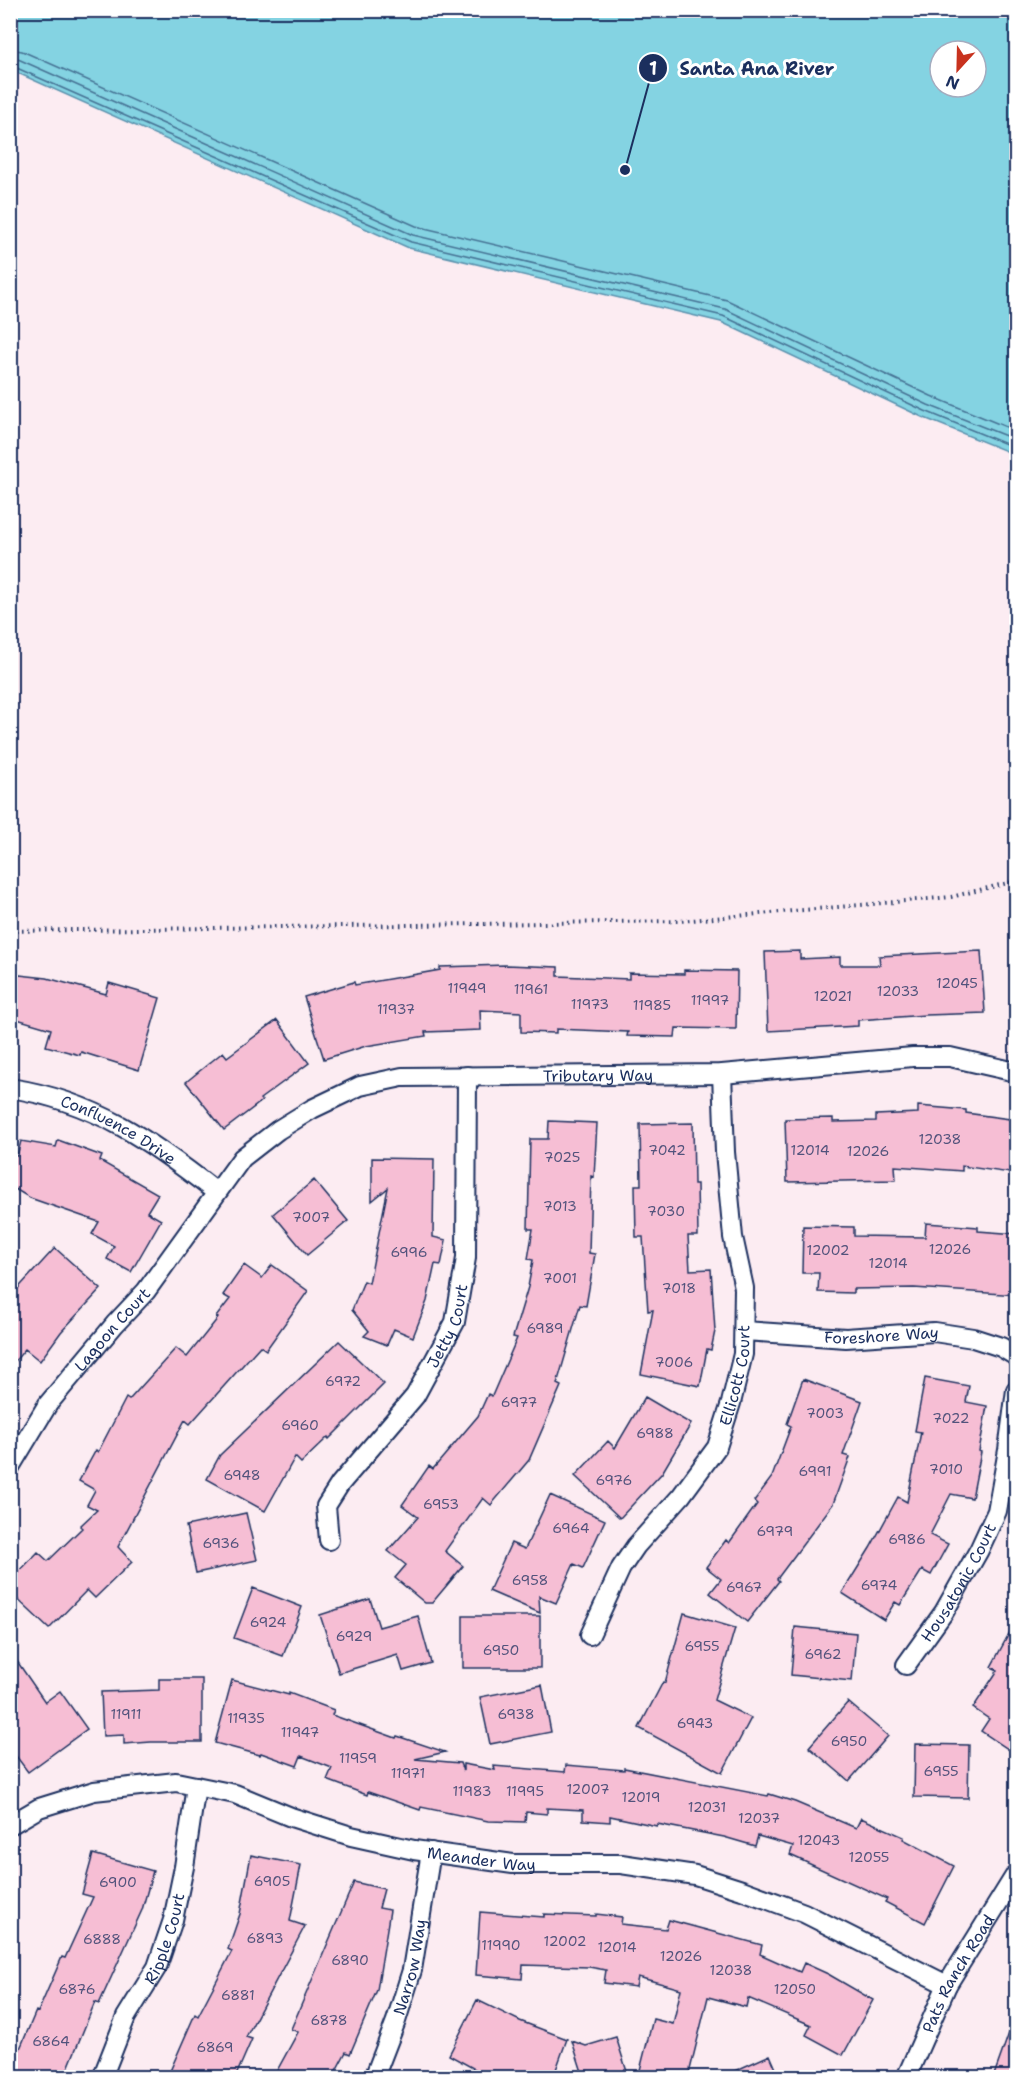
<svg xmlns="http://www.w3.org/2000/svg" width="1027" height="2088" font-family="'Shantell Sans',sans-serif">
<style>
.water{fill:#84d3e2;stroke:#5a91ad;stroke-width:1.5;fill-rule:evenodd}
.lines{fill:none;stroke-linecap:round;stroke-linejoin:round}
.shore{stroke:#457193;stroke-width:1.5}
.building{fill:#f6bed4;stroke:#1b2f5e;stroke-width:1.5}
.minor-casing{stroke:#1b2f5e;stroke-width:22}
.path{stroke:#1b2f5e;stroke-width:4;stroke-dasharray:1.5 4.5;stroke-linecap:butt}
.minor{stroke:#fff;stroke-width:18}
.labels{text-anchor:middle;stroke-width:6;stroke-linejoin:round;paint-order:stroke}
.number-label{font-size:14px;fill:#52537c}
.street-label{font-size:16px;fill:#1b2f5e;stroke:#fff}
.leader{fill:none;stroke:#1b2f5e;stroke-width:2}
.callout-dot{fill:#1b2f5e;stroke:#fff;stroke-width:2}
.mark-label{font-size:18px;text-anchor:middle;font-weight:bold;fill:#fff}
.callout-label{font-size:18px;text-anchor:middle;font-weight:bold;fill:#1b2f5e;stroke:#fff;stroke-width:6;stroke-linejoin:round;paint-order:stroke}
</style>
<rect width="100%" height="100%" fill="#fcecf2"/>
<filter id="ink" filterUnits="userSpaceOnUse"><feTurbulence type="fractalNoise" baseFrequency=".0167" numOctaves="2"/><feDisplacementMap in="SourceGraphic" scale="12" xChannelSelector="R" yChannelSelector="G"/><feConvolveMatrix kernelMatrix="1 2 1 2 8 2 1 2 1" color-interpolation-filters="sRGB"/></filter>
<g filter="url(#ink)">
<path class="water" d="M11,10L1016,11V455L922,417L721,322L409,248L11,70ZM940,51H976V87H940Z"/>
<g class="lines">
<path class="shore" d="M10,49L22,51L416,226L727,300L931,396L1016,431
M10,58L18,59L413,235L725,309L928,405L1016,440
M10,65L411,242L723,316L925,411L1016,448"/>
</g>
<path class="building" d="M800,951V959L840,957V965H880L879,956L981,951L985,1013L926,1015L858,1020V1026L768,1031L765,952Z
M506,965L558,967V976L629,979V973L684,974V970L737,971L736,1029L676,1028L675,1037L627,1036L628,1032L556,1029V1033L521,1032V1012L480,1010L481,1030L425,1032L426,1036L366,1046L324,1059L304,997L354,982L355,985L440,970V967Z
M10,974L47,978L106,994L109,983L160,998L139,1070L81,1052L80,1055L46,1046L51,1029L10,1017Z
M277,1020L309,1063L260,1099L262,1101L224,1130L186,1082L223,1052L227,1057Z
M918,1106L966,1110V1113L1017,1120V1174L962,1166V1171L895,1166L896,1180L787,1182L785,1119L833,1118V1122L876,1121V1115L918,1113Z
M549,1121L597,1123L594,1177L591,1176L589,1253L595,1254L586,1306L580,1305L557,1384L561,1386L529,1460L491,1505L483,1498L445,1551L463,1566L432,1603H425L395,1578L406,1565L388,1551L418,1517L402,1505L429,1466L433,1469L478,1416L488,1394L492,1396L517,1338L513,1337L528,1287L533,1260L528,1259L533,1229H528L530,1139H548Z
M693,1123L694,1184H697L698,1236H688L690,1270L711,1269L715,1331L711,1350L707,1349L700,1386L641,1374L653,1310L648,1311L643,1237H636L635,1185H641L640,1124Z
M58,1140L102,1156L100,1161L158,1194L147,1212L161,1220L131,1272L107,1259L114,1246L92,1234L99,1222L30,1198L10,1186V1154L17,1156L21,1141L56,1147Z
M372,1158L434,1159L433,1237L446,1240L441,1265L435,1264L427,1301L413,1337L394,1329L387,1345L364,1336L369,1331L352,1310L364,1281L369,1283L388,1188L372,1201Z
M314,1180L348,1221L307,1255L273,1214Z
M926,1223L978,1227V1231L1017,1234V1295L914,1288L853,1289V1293L818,1292L819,1273H802L803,1226L854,1227V1236L925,1237Z
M55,1248L101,1289L61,1332L40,1361L25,1349L10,1367V1297Z
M244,1265L262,1278L272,1265L308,1291L266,1350L260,1346L190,1424L185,1420L118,1547L132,1562L95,1598L87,1590L49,1629L10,1592V1581L38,1552L48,1561L82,1528L80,1526L97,1510L87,1505L95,1490L79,1481L96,1450L98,1452L126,1398L129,1400L176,1348L187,1357L218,1318L216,1317L230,1299L223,1295Z
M339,1341L384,1384L329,1439L328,1437L301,1463L295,1457L265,1511L207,1479L220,1455Z
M925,1378L969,1386L966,1402L987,1406L979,1451L981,1452L972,1498L951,1494L930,1535L948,1544L931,1575L922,1570L900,1605L895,1602L884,1620L842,1593L870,1548L898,1497L907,1502L921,1432L915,1431Z
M803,1379L862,1401L843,1455L850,1457L833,1504L777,1579L779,1581L747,1622L710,1593L721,1579L706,1567L726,1540L729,1543L757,1504L754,1501L772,1477L791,1426L787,1424Z
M645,1397L691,1424L662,1473L620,1518L575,1476L608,1441L615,1448Z
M550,1495L605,1520L583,1568L574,1564L556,1603L539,1596L540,1613L489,1591L511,1543L525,1549Z
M246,1513L257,1560L196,1573L186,1526Z
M253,1588L302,1607L283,1656L234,1638Z
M370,1599L379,1627L418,1616L431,1663L403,1671L398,1655L339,1673L320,1615Z
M684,1613L735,1628L714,1700L751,1718L722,1773L639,1728L663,1682L665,1683Z
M463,1616H540V1668H463Z
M1017,1619V1755L981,1731L989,1719L973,1708L998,1670L991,1667Z
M795,1627L856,1633L852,1681L791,1675Z
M10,1651L45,1702L60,1691L87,1729L28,1772L10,1748Z
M159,1679H202V1742H151L124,1744V1735L103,1736L101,1692L159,1690Z
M232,1680L289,1695V1693L334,1710L332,1715L396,1738L397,1736L445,1752L415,1759L460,1763L463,1771V1764L495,1770L494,1766L565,1772L566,1765L624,1770V1768L768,1796L769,1794L795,1802L856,1828L861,1818L904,1837L903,1839L954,1866L925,1923L885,1902L887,1899L790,1855L793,1846L758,1836L755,1846L724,1837L657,1824V1826L610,1816V1822L583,1820V1810L547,1808V1814L526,1812L525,1822L488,1821L421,1807L420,1810L368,1792L367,1795L327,1780L332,1768L301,1756L297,1766L261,1753L260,1755L215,1743Z
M542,1685L551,1732L490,1744L480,1697Z
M848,1702L888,1736L849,1781L809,1747Z
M915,1744L969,1745L968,1798L914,1797Z
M93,1854L153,1871L142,1910L99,2004L95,2002L64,2078H10V2055L16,2058L36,2011L38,2012L62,1957L65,1958L93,1897L82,1894Z
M251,1855L301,1865L290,1921L305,1926L246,2037L252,2039L235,2078H167L195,2014L198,2016L232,1951L228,1949L240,1914Z
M354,1882L384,1889L379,1908L390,1910L377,1990L350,2054L346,2052L332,2078H273L298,2032L291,2029Z
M480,1912L544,1917V1914L596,1916V1914L622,1917L621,1924L666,1929L669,1920L762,1945L760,1954L800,1972L804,1963L828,1974L873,2000L843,2055L806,2035L811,2025L748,1998L746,2007L708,1997L688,2078H638L653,2019L673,2024L681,1989L638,1977L636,1987L604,1983L606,1970L589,1967L523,1965L522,1979L476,1975Z
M477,2000L520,2021L567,2039L553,2078H491L449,2055Z
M1014,2019H1017V2078H993Z
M616,2037L629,2078H584L572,2041L586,2046Z
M770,2055L780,2078H719Z"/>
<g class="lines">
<defs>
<g id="minor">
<path id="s1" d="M10,1088C95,1101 151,1141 216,1192"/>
<path id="s2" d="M744,1331L846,1338L934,1332L973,1338L1001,1347L1016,1356"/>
<path id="s3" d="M10,1467L48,1404L115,1324L146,1291L242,1158L278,1130L312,1109L360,1086L402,1077L722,1074L913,1057H950L1016,1072"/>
<path id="s4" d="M329,1540L326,1506L340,1484L415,1396L455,1322L466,1258L467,1076"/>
<path id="s5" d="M590,1635L621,1568L636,1546L681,1496L717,1447L731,1403L743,1354L744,1288L733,1237L725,1152L722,1074"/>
<path id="s6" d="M906,1665L944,1612L979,1550L997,1511L1008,1450L1016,1390"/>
<path id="s7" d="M10,1825L39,1808L94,1791L176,1782L235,1794L291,1817L351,1836L414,1850L513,1864H621L695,1875L742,1890L804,1913L947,1985"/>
<path id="s8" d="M102,2078L126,2017L157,1967L173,1920L184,1867L196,1786"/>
<path id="s9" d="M374,2078L396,2021L412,1970L431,1852"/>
<path id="s10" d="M906,2078L947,1985L1016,1874"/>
</g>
</defs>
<use href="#minor" class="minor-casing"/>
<path class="path" d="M1000,10L1016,17
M10,931L680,921L951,897L1016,881"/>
<use href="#minor" class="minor"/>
</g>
</g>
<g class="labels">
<g class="number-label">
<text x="957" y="988">12045</text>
<text x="467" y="993">11949</text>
<text x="531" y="994">11961</text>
<text x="898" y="996">12033</text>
<text x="833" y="1001">12021</text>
<text x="710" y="1005">11997</text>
<text x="590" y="1009">11973</text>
<text x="652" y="1010">11985</text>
<text x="396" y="1014">11937</text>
<text x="940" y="1144">12038</text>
<text x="667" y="1155">7042</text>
<text x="810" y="1155">12014</text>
<text x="868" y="1156">12026</text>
<text x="562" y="1162">7025</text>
<text x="560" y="1211">7013</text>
<text x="666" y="1216">7030</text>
<text x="311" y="1222">7007</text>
<text x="950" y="1254">12026</text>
<text x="828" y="1255">12002</text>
<text x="409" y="1257">6996</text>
<text x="888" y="1268">12014</text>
<text x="560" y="1283">7001</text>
<text x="679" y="1293">7018</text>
<text x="545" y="1333">6989</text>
<text x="674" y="1367">7006</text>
<text x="343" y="1386">6972</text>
<text x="519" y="1407">6977</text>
<text x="825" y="1418">7003</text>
<text x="951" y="1423">7022</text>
<text x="300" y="1430">6960</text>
<text x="655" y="1438">6988</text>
<text x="946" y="1474">7010</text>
<text x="815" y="1476">6991</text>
<text x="242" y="1480">6948</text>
<text x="614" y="1485">6976</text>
<text x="441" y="1509">6953</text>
<text x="571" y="1533">6964</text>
<text x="775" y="1536">6979</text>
<text x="907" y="1544">6986</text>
<text x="221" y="1548">6936</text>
<text x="530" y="1585">6958</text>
<text x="879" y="1590">6974</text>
<text x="744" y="1592">6967</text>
<text x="268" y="1627">6924</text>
<text x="354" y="1641">6929</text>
<text x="702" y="1651">6955</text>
<text x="501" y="1655">6950</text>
<text x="823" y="1659">6962</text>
<text x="126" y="1719">11911</text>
<text x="516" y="1719">6938</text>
<text x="246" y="1723">11935</text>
<text x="695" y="1728">6943</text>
<text x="300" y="1737">11947</text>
<text x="849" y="1746">6950</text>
<text x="358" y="1763">11959</text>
<text x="941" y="1776">6955</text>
<text x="408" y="1778">11971</text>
<text x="588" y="1794">12007</text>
<text x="472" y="1796">11983</text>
<text x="525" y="1796">11995</text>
<text x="641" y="1802">12019</text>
<text x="707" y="1812">12031</text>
<text x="759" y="1823">12037</text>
<text x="819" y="1845">12043</text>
<text x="869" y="1862">12055</text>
<text x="272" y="1886">6905</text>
<text x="118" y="1887">6900</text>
<text x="265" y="1943">6893</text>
<text x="102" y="1944">6888</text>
<text x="565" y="1946">12002</text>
<text x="501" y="1950">11990</text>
<text x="617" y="1952">12014</text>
<text x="681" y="1961">12026</text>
<text x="350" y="1965">6890</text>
<text x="731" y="1975">12038</text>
<text x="77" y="1994">6876</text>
<text x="795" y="1994">12050</text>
<text x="238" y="2000">6881</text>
<text x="329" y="2025">6878</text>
<text x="51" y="2046">6864</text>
<text x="215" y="2052">6869</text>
</g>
<g class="street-label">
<text dy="6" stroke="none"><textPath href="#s3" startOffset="765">Tributary Way</textPath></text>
<text dy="6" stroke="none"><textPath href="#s1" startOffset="117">Confluence Drive</textPath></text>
<text dy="6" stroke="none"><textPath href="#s4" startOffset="254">Jetty Court</textPath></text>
<text dy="6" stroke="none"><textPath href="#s3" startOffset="172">Lagoon Court</textPath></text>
<text dy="6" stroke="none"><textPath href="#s2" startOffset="138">Foreshore Way</textPath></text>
<text dy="6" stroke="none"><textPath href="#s5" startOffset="303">Ellicott Court</textPath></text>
<text dy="6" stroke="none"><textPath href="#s6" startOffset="98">Housatonic Court</textPath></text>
<text dy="6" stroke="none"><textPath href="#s7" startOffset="490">Meander Way</textPath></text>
<text dy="6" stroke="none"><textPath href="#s8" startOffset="154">Ripple Court</textPath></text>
<text dy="6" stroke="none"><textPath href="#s9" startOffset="117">Narrow Way</textPath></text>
<text dy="6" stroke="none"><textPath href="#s10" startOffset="117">Pats Ranch Road</textPath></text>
</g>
</g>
<path class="leader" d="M625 170L653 68"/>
<g class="callout-dot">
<circle cx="625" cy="170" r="6"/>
<circle cx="653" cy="68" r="15"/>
</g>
<g class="mark-label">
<text x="653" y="75">1</text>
</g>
<g class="callout-label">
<text x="757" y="75">Santa Ana River</text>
</g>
<rect width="1027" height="2088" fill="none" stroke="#fff" stroke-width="36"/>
<rect x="18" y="18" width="991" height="2052" fill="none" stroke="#1b2f5e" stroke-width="2" filter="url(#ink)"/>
<g transform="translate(958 69) rotate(202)"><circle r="28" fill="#ffffff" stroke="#a4acbf" stroke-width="1.5"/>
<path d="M0-4.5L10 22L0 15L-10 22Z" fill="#c8321e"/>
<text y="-9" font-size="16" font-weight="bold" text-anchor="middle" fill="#1b2f5e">N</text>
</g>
</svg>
